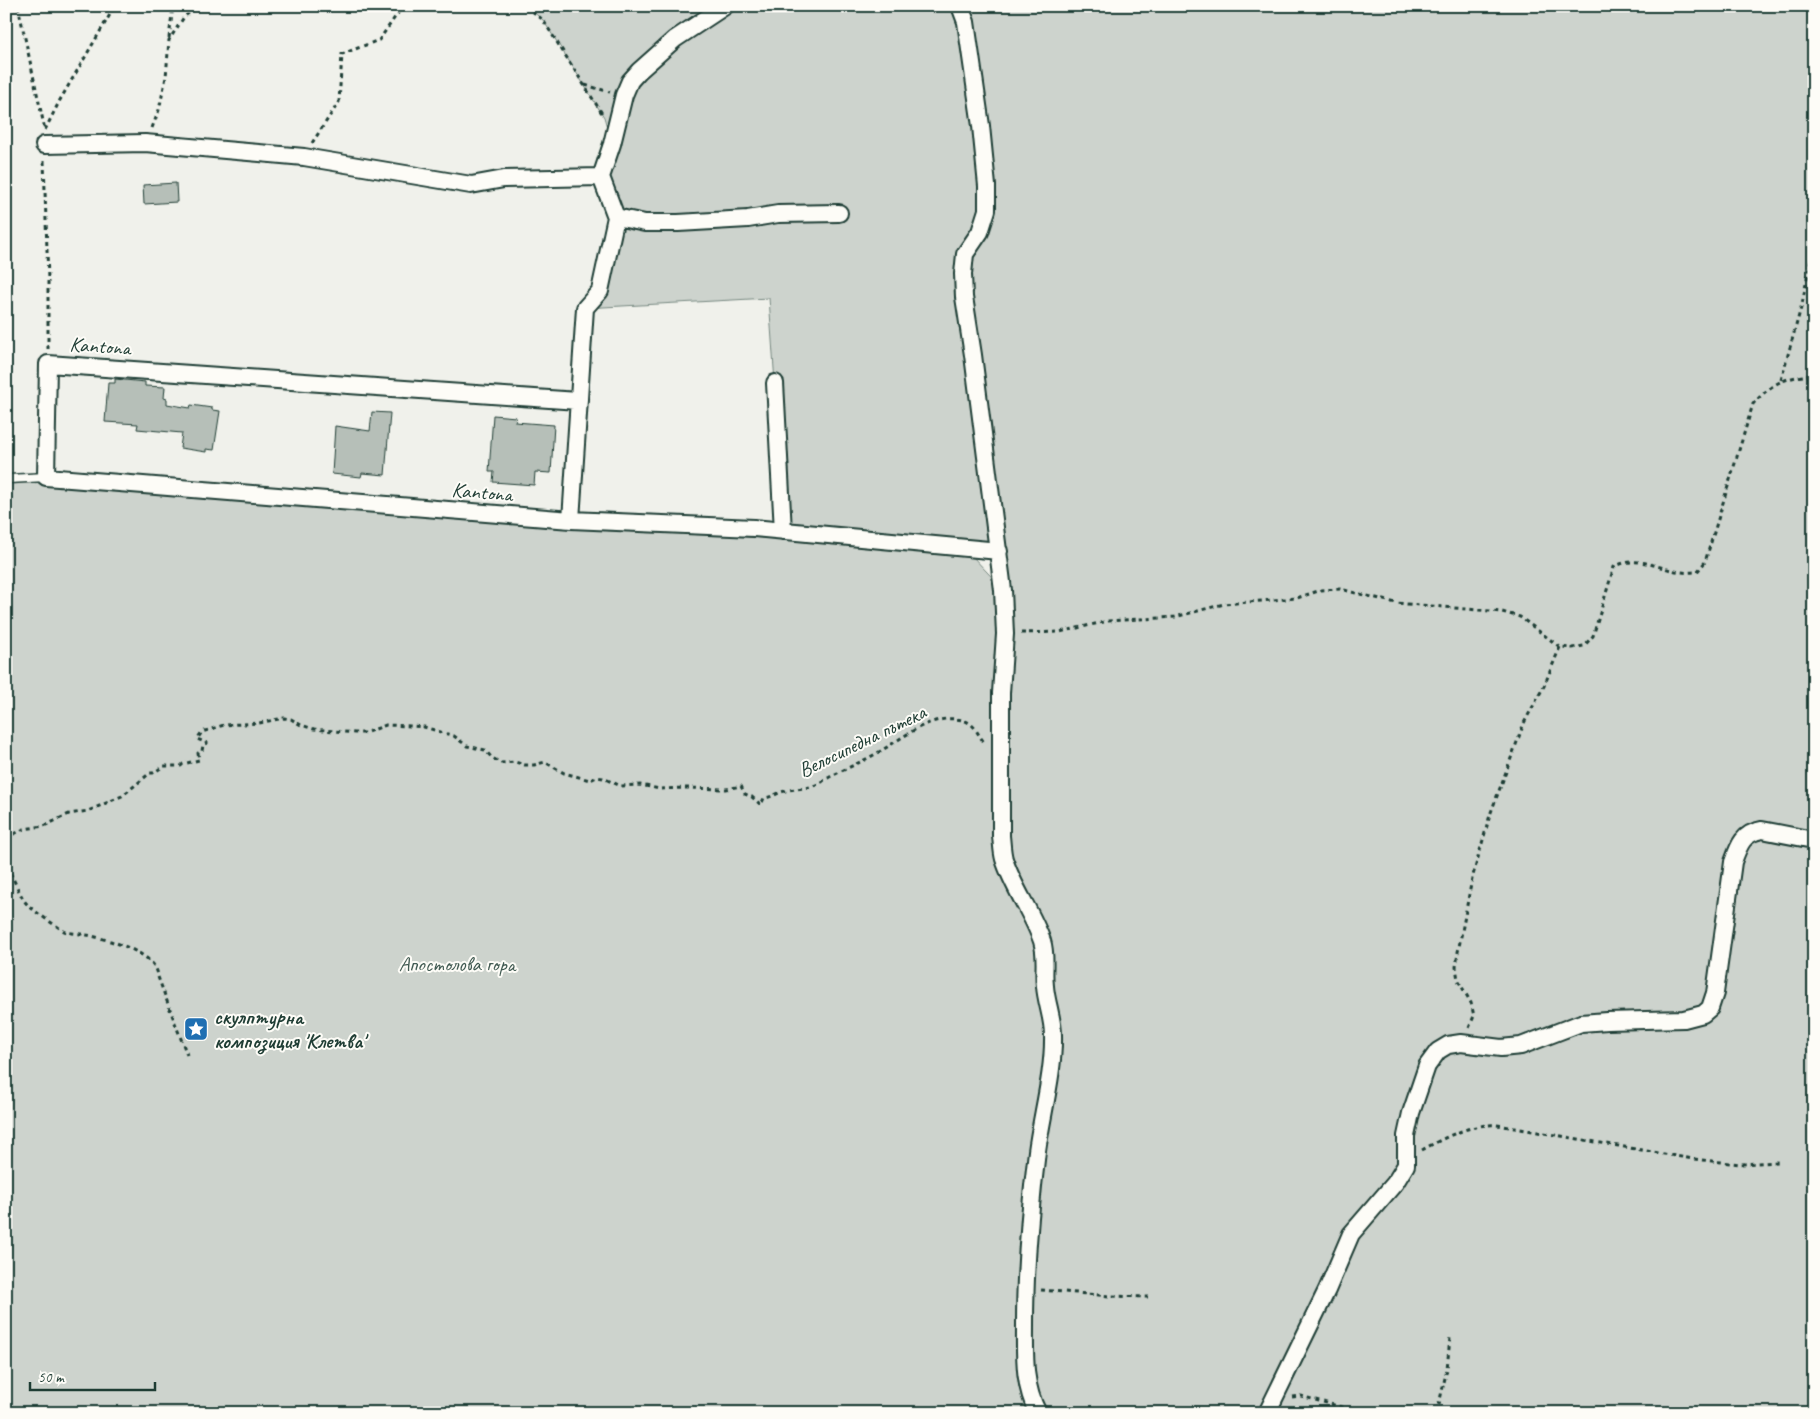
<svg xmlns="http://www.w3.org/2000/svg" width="1820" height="1419" font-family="Caveat,sans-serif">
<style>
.green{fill:#cdd3cd;stroke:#768880}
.building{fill:#b6bfb8;stroke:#1f3d34}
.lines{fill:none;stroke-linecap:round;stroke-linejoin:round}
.lane-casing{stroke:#1f3d34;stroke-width:11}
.street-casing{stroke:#1f3d34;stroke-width:20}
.path{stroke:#1f3d34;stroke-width:3;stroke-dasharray:4 4;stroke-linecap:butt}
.lane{stroke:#fdfcf7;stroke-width:8}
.street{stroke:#fdfcf7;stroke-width:16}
.labels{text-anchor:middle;stroke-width:4;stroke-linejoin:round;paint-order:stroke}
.street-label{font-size:21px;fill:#1f3d34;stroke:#fdfcf7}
.park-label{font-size:21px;fill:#425b53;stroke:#fdfcf7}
.poi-label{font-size:21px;font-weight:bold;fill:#1f3d34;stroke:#fdfcf7;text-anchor:start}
</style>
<rect width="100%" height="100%" fill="#f0f1eb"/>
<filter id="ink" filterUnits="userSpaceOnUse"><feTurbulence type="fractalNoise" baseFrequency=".02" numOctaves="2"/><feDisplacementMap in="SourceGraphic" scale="10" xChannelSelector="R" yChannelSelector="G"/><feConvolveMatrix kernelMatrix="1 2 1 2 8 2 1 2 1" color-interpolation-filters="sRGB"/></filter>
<g filter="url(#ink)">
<path class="green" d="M526,6H1814V1413H6V495L10,483L39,479L971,555L1003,589L999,551L783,531L775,383L769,298L585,308L600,291L616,217L601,177L612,144L604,117L576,72L543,20Z"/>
<path class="building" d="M176,183L177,202L144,204L143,185Z
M115,379L145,382V386L165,387L164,398L167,399V404L190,408L191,405L212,408V410L220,411L214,450L206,449V452L180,448L182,433L137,429L138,424L105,422L108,383H115Z
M372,412L390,413L385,475L362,473L361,477L332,474L335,426L370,431Z
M493,415L516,417L515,422L554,425L551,473L535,472L534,485L493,482L494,472H489Z"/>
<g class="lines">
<defs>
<path id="lane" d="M6,481L9,479L46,477"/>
<path id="street" d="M725,6L675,39L639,71L630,81L624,95L612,144L601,177L616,217L645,223H678L748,219L778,214L839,213
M960,6L966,22L981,126L987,186V210L980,232L965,254L963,274L964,297L973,355L1003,590L1005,634L1001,693V836C1002,844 1002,852 1004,859C1013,888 1032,912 1042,941C1047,957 1043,971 1045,986C1046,1002 1053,1018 1053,1035C1054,1072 1042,1114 1037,1151C1030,1208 1025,1266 1025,1324C1025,1354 1023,1385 1038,1413
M44,145L145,143L304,157L471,185L504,179L601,177
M775,383L783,531
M578,401L48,364L46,477L571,520L754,528L999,551
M571,520L585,308L600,291L616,217
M1267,1413L1327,1290L1351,1234L1395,1183L1406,1165V1136L1411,1113L1427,1066L1438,1051L1448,1045L1461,1043L1501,1048L1521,1046L1581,1023L1607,1021L1684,1019L1703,1014L1710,1008L1715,993L1733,862C1739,845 1743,833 1762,830L1808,839L1814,838"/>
</defs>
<use href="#lane" class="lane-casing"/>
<use href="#street" class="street-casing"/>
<path class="path" d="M18,6L45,130
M526,6L543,20L603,115
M169,38L173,6
M585,85L610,92
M152,128L159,110L166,77L169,40L184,17L197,6
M45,130L60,100L115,6
M312,143L339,102L342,54L379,40L403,6
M44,161L48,280V349
M1781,380L1802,304L1814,243
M1021,633L1060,632L1108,621L1175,617L1224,604L1297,598L1321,590L1340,589L1396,603L1502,612L1520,617L1560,647L1572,648L1584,646L1593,636L1614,567C1638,554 1657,569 1682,572C1687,573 1692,572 1697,572L1705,562L1753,404C1773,382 1785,377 1814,375
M6,833L14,834L24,829L44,826L69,814L88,811L122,796L150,773H153L164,766H181L183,764L199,760L198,753L202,751L203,745L207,743L197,739L202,732L224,725L259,723L284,718L291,719L301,725L314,729L355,733H365L386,725L410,726L424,727L454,736L467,746L485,750L492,758L501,763L515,762L525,765H534L545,762L564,773L590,780L597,777L603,778L621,786L640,785L660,789L684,788L726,789L741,786L745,794L752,797L761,805L764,798C774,797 776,793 785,791C796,788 808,789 818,784C822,783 824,779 828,778C844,769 862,762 879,752C903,738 931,713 962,720C977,724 976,734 985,743
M6,866C13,876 20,896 26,903C33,911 55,925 64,931C70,934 80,933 87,935C107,939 158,953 158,977L187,1055
M1469,1028L1474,1016L1471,1003L1458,980L1456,967L1458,952L1472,879L1490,815L1524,723L1544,686L1560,647
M1422,1150C1442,1139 1464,1127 1488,1125C1497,1124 1507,1127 1515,1128L1693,1159L1740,1164L1778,1162
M1041,1290L1110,1296L1148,1297
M1292,1397L1301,1396L1363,1413
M1437,1413L1447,1369L1450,1338"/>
<use href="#lane" class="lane"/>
<use href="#street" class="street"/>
</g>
</g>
<defs>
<symbol id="sight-square" viewBox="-11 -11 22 22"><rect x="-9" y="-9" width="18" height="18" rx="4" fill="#1f6fb2" stroke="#fdfcf7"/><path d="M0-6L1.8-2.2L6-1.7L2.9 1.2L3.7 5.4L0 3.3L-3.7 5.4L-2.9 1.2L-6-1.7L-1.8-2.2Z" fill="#fff"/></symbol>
</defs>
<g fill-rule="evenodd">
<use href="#sight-square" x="182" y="1015" width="28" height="28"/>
</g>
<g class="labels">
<g class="street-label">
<text transform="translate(100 346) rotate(4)" y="7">Kantona</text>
<text transform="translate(482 492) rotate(5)" y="7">Kantona</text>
<text transform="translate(862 741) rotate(-26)" y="7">Велосипедна пътека</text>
</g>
<g class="park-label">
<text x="457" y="971">Апостолова гора</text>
</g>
<g class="poi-label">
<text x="214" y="1024">скулптурна<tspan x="214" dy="24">композиция 'Клетва'</tspan></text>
</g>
</g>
<rect width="1820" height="1419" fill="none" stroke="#fdfcf7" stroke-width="25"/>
<rect x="12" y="12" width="1795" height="1394" fill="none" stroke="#1f3d34" stroke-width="2" filter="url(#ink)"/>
<path d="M30 1382v8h125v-8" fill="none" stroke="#1f3d34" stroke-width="2.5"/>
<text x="38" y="1382" font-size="15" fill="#1f3d34" stroke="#fdfcf7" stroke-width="4" paint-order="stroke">50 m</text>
</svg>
